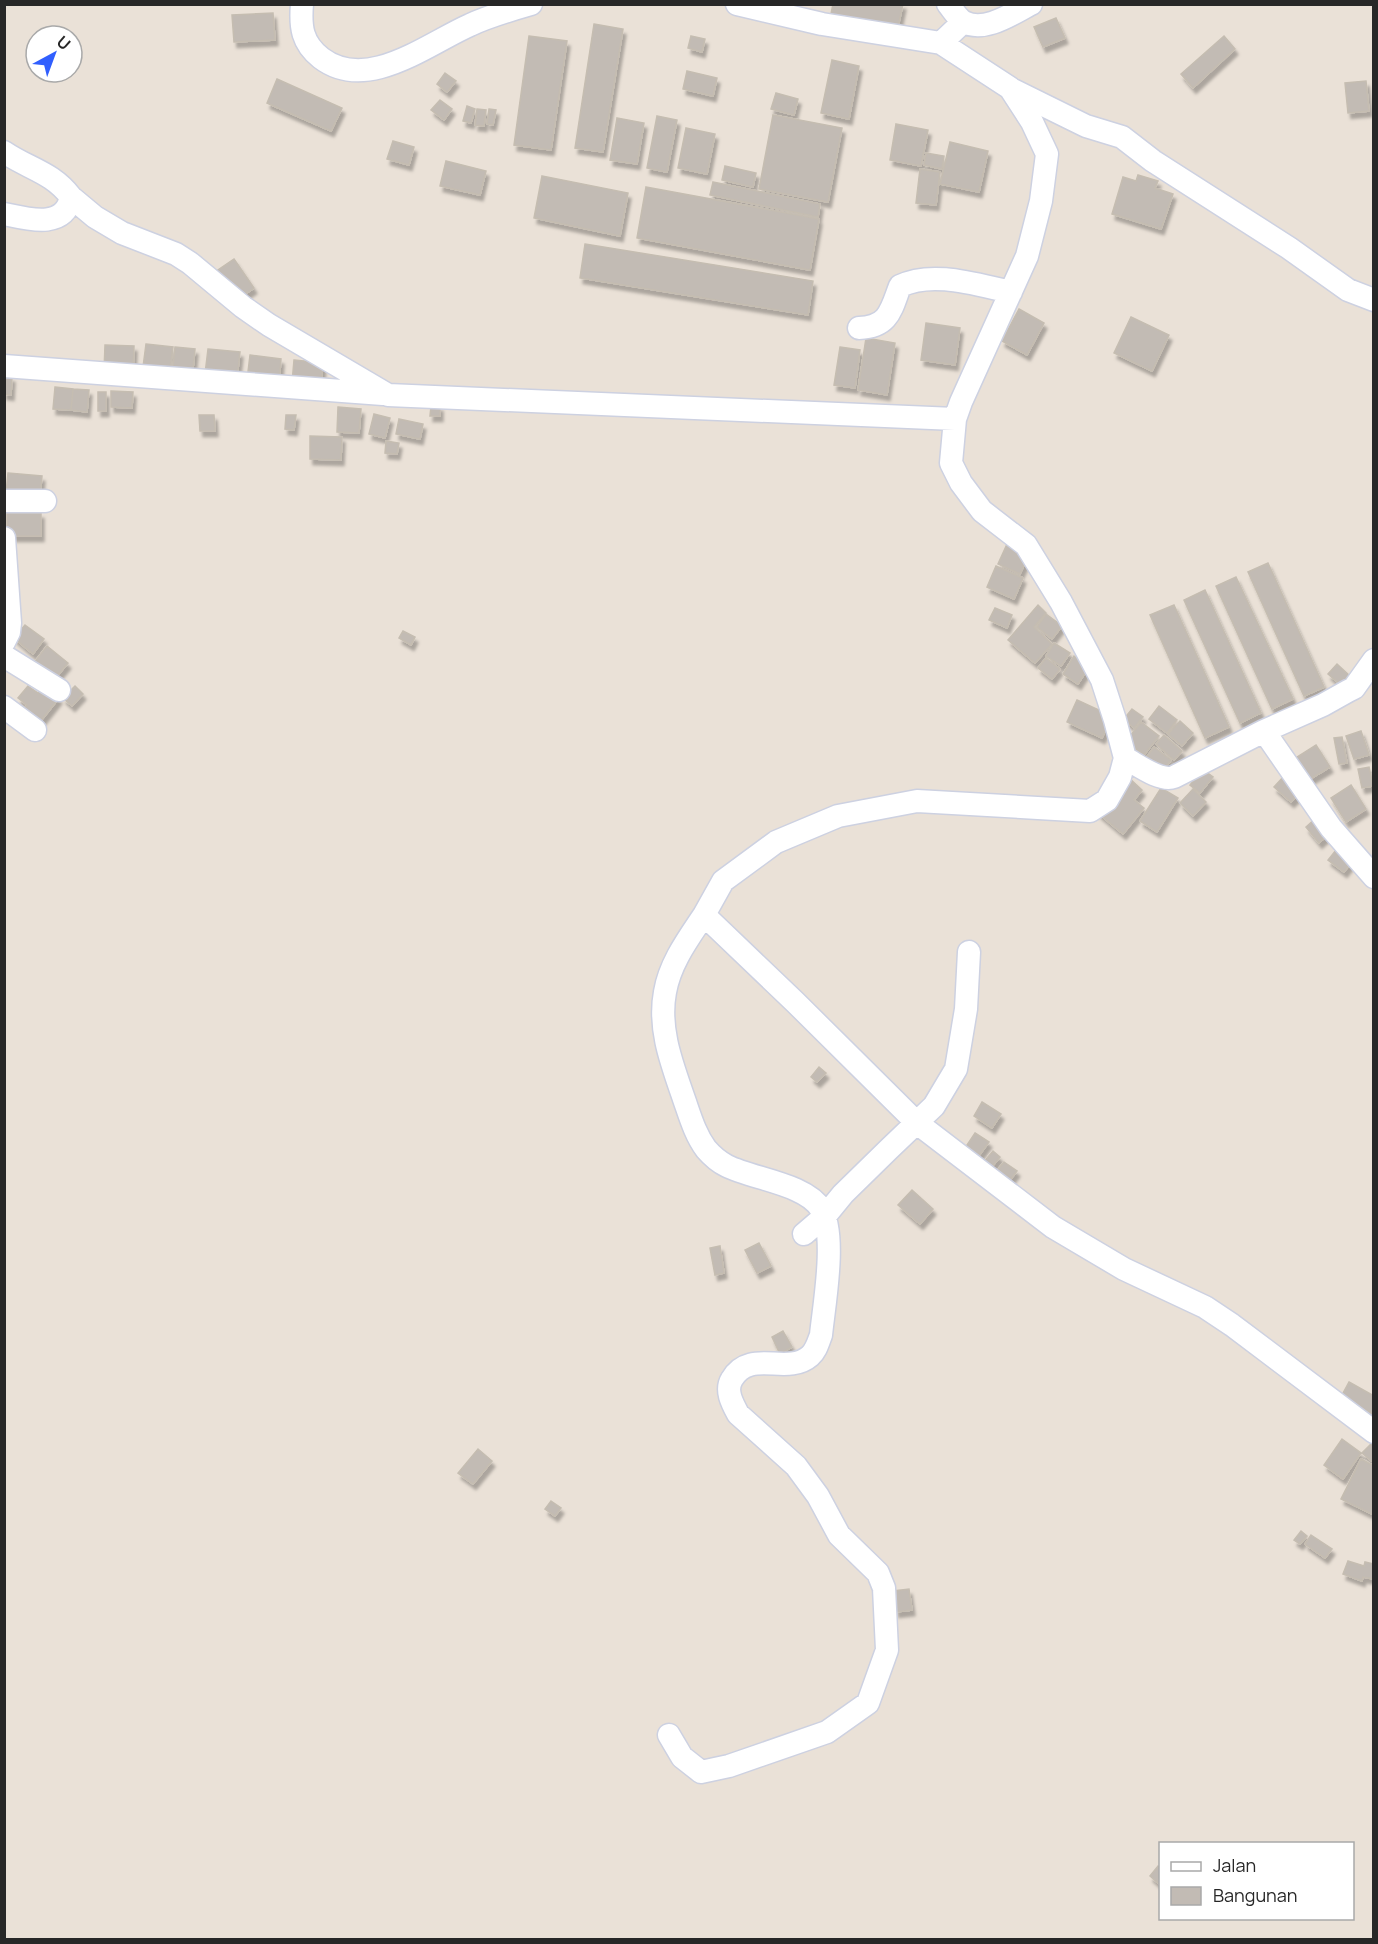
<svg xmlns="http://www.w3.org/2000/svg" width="1378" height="1944" font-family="Manrope,sans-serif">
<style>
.building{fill:#c2bbb4;stroke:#c5bdb1;stroke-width:1.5;filter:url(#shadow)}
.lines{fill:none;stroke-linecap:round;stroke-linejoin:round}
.minor-casing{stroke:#cdd1e1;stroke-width:25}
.minor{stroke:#fff;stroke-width:22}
</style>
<defs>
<filter id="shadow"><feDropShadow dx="3" dy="5.5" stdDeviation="1.5" flood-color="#0004"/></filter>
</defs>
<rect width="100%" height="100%" fill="#eae1d7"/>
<path class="building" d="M833,4H903L898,27L831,14Z
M273,13L275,40L234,42L232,15Z
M1056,18L1065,38L1043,47L1034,27Z
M594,24L623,29L603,152L575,148Z
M529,36L567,41L551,150L514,145Z
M691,36L705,39L702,52L688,48Z
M1224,36L1235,49L1193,88L1181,74Z
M832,60L859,66L849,119L821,113Z
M687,71L717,78L713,96L683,89Z
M445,73L456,81L447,92L437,84Z
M277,79L342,108L331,131L267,103Z
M1366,81L1369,111L1348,113L1345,83Z
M776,93L798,99L794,115L771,109Z
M440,100L452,109L444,120L431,110Z
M467,106L475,109L471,123L463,121Z
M477,109L486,110L484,126L475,125Z
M489,109L496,110L493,125L487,124Z
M773,115L842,128L828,202L759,189Z
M657,116L677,120L667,172L647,168Z
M617,118L644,123L637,164L610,160Z
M896,124L928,130L921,166L890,160Z
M686,128L715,134L707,174L678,168Z
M393,141L414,147L409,165L387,159Z
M950,142L988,151L979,192L940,184Z
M926,153L944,156L942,169L924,165Z
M446,161L486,171L480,195L440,186Z
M725,166L756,173L753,187L722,180Z
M920,169L940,172L936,205L916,203Z
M1138,175L1158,181L1155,188L1173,194L1161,229L1112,214L1123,177L1136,181Z
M542,176L628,193L620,236L534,218Z
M713,182L820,204L818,217L710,195Z
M646,187L819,219L810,270L637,238Z
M585,244L813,281L808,315L580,278Z
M234,259L254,288L238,299L218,270Z
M1019,309L1044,323L1027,355L1002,341Z
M1131,317L1169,335L1152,371L1114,353Z
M926,323L960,328L955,365L921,360Z
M866,338L895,343L887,395L858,390Z
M146,344L173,347L170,370L143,367Z
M105,345L134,346L133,372L104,371Z
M175,347L195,349L193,369L173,367Z
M840,347L860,350L855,388L834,385Z
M208,349L240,352L237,378L205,374Z
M250,355L281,359L279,384L247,380Z
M294,360L323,363L321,386L292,383Z
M4,376L12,377L11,395L4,394Z
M55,387L73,389L71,410L53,409Z
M73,389L89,390L87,412L71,410Z
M111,391L133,392L132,408L111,407Z
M98,392H106V411H98Z
M431,406H440V416H430Z
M338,407L361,409L359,433L337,432Z
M374,414L390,418L385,438L369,434Z
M199,415H214L215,431H200Z
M286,415H296L294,430L285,429Z
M399,419L423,424L420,439L396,434Z
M310,436L342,437L341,460L310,459Z
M386,441L399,443L397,454L385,453Z
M8,473L42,476L40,497L6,493Z
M7,513H41V536H7Z
M1008,542L1030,552L1020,574L998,564Z
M1268,563L1324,687L1304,696L1248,572Z
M996,566L1023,578L1014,599L987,587Z
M1236,577L1293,699L1272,709L1216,586Z
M1205,590L1261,713L1240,723L1184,600Z
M1038,605L1046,613L1034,627L1052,644L1035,663L1008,640Z
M1174,605L1229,727L1205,738L1150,615Z
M995,608L1012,615L1007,628L989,620Z
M1046,614L1062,626L1052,639L1037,627Z
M25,625L44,639L33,654L14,638Z
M403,631L415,637L411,645L399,638Z
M1054,643L1070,653L1061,666L1046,656Z
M47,646L68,663L54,680L33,664Z
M1074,656L1089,667L1078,684L1063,674Z
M1046,658L1060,669L1052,679L1038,668Z
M1337,664L1351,677L1342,686L1328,674Z
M28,686L38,693L44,686L59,698L40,722L23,709L27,705L18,698Z
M75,686L83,694L72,706L63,698Z
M1077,700L1112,716L1102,738L1067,722Z
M1159,706L1177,720L1167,733L1149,719Z
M1132,709L1143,717L1134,728L1124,719Z
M1180,721L1193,733L1182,746L1168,734Z
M1141,722L1159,736L1144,755L1126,741Z
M1361,731L1369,755L1354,759L1346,736Z
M1164,735L1182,751L1174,760L1156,744Z
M1342,737L1347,763L1339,764L1334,738Z
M1316,745L1330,767L1307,781L1294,759Z
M1154,747L1171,760L1163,771L1146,758Z
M1369,767L1373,786L1362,788L1358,769Z
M1202,769L1213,777L1200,793L1190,785Z
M1284,776L1301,792L1291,802L1274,787Z
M1128,777L1142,790L1134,800L1144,808L1123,834L1098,813Z
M1351,785L1366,809L1346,822L1331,798Z
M1161,788L1178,798L1157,832L1140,821Z
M1193,789L1206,802L1193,816L1180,803Z
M1317,817L1331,832L1319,843L1306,827Z
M1336,850L1352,862L1344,872L1328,860Z
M819,1067L826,1073L817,1082L811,1077Z
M982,1102L1001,1114L992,1128L974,1116Z
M975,1133L989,1142L978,1157L965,1148Z
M993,1151L1000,1157L990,1169L983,1163Z
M1004,1162L1017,1171L1008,1183L995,1173Z
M912,1190L933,1209L920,1224L898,1205Z
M759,1243L771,1266L757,1273L745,1250Z
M720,1246L724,1273L715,1275L710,1248Z
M783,1331L792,1347L780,1354L772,1337Z
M1349,1382L1374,1396L1373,1414L1341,1397Z
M1342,1439L1361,1453L1343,1479L1324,1465Z
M1374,1441V1463L1362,1453Z
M478,1449L492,1461L473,1484L458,1473Z
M1361,1459L1374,1466L1372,1514L1341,1499Z
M551,1501L561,1508L555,1516L545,1509Z
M1301,1531L1307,1536L1300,1544L1294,1540Z
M1311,1535L1332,1549L1325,1558L1305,1544Z
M1348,1561L1364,1566L1365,1562L1374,1564V1579L1363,1577L1362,1581L1343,1574Z
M909,1589L912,1610L896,1612L893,1591Z
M1158,1866L1160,1868L1159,1884L1150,1876Z"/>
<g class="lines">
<defs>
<path id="minor" d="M302,4C300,27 302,43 321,58C367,93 427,44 470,25C489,16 510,10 531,4
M737,4L822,24L941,43
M948,4C953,10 958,19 964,22C985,33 1013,13 1031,4
M963,22L941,43L1010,88L1032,122L1047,154L1041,201L1027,256L961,402L955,419L951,463L961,483L982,511L1026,545L1061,602L1102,680L1115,720L1125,758L1120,777L1107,800L1090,811L917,801L838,816L776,842L723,881L704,915L795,1002L917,1123L1053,1227L1124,1269L1205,1307L1232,1325L1374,1432
M1011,89L1086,126L1122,137L1153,161L1289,248L1348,290L1374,300
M4,152C29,169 52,172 71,197C64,230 28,219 4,214
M71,197L95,217L122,233L176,254L190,263L243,307L269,325L388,395L955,419
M859,328C889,327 891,310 900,286C933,270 977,285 1011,292
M4,366L383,394
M4,501H45
M4,538L10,623L9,632L4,642
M4,656L59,690
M4,707L35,730
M1264,731L1331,828L1374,877
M1125,758C1138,765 1160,782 1174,777L1264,731L1323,705L1348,691L1354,688L1374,660
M804,1234L825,1216L843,1194L889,1149L934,1106L956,1069L966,1009L969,952
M669,1735L682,1757L701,1772L729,1766L827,1732L868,1703L887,1650L884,1588L878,1573L839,1535L818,1496L796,1466L738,1414C732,1403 725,1390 732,1379C750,1348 787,1376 810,1356C816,1351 818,1343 821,1335C824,1305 837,1234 821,1209C806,1184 753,1179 727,1166C719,1162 712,1156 706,1149C695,1134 690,1116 684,1099C672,1064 658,1029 665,992C670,963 688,939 704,915"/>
</defs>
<use href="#minor" class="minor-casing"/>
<use href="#minor" class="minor"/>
</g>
<rect width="1378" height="1944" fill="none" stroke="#272727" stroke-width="12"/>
<rect x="1159" y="1842" width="195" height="78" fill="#ffffff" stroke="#a9a9a9" stroke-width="1.5"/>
<rect x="1171" y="1862" width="30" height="9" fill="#ffffff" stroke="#a9a9a9" stroke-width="1.5"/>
<text x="1213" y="1872" font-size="18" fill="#272727">Jalan</text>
<rect x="1171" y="1887" width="30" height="18" fill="#c2bbb4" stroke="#a9a9a9" stroke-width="1.5"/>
<text x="1213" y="1902" font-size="18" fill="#272727">Bangunan</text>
<g transform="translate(54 54) rotate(41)"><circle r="28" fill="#ffffff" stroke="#a9a9a9" stroke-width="1.5"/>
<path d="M0-4.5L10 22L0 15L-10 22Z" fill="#315ffe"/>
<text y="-9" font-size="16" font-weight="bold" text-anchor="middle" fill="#272727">U</text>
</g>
</svg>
